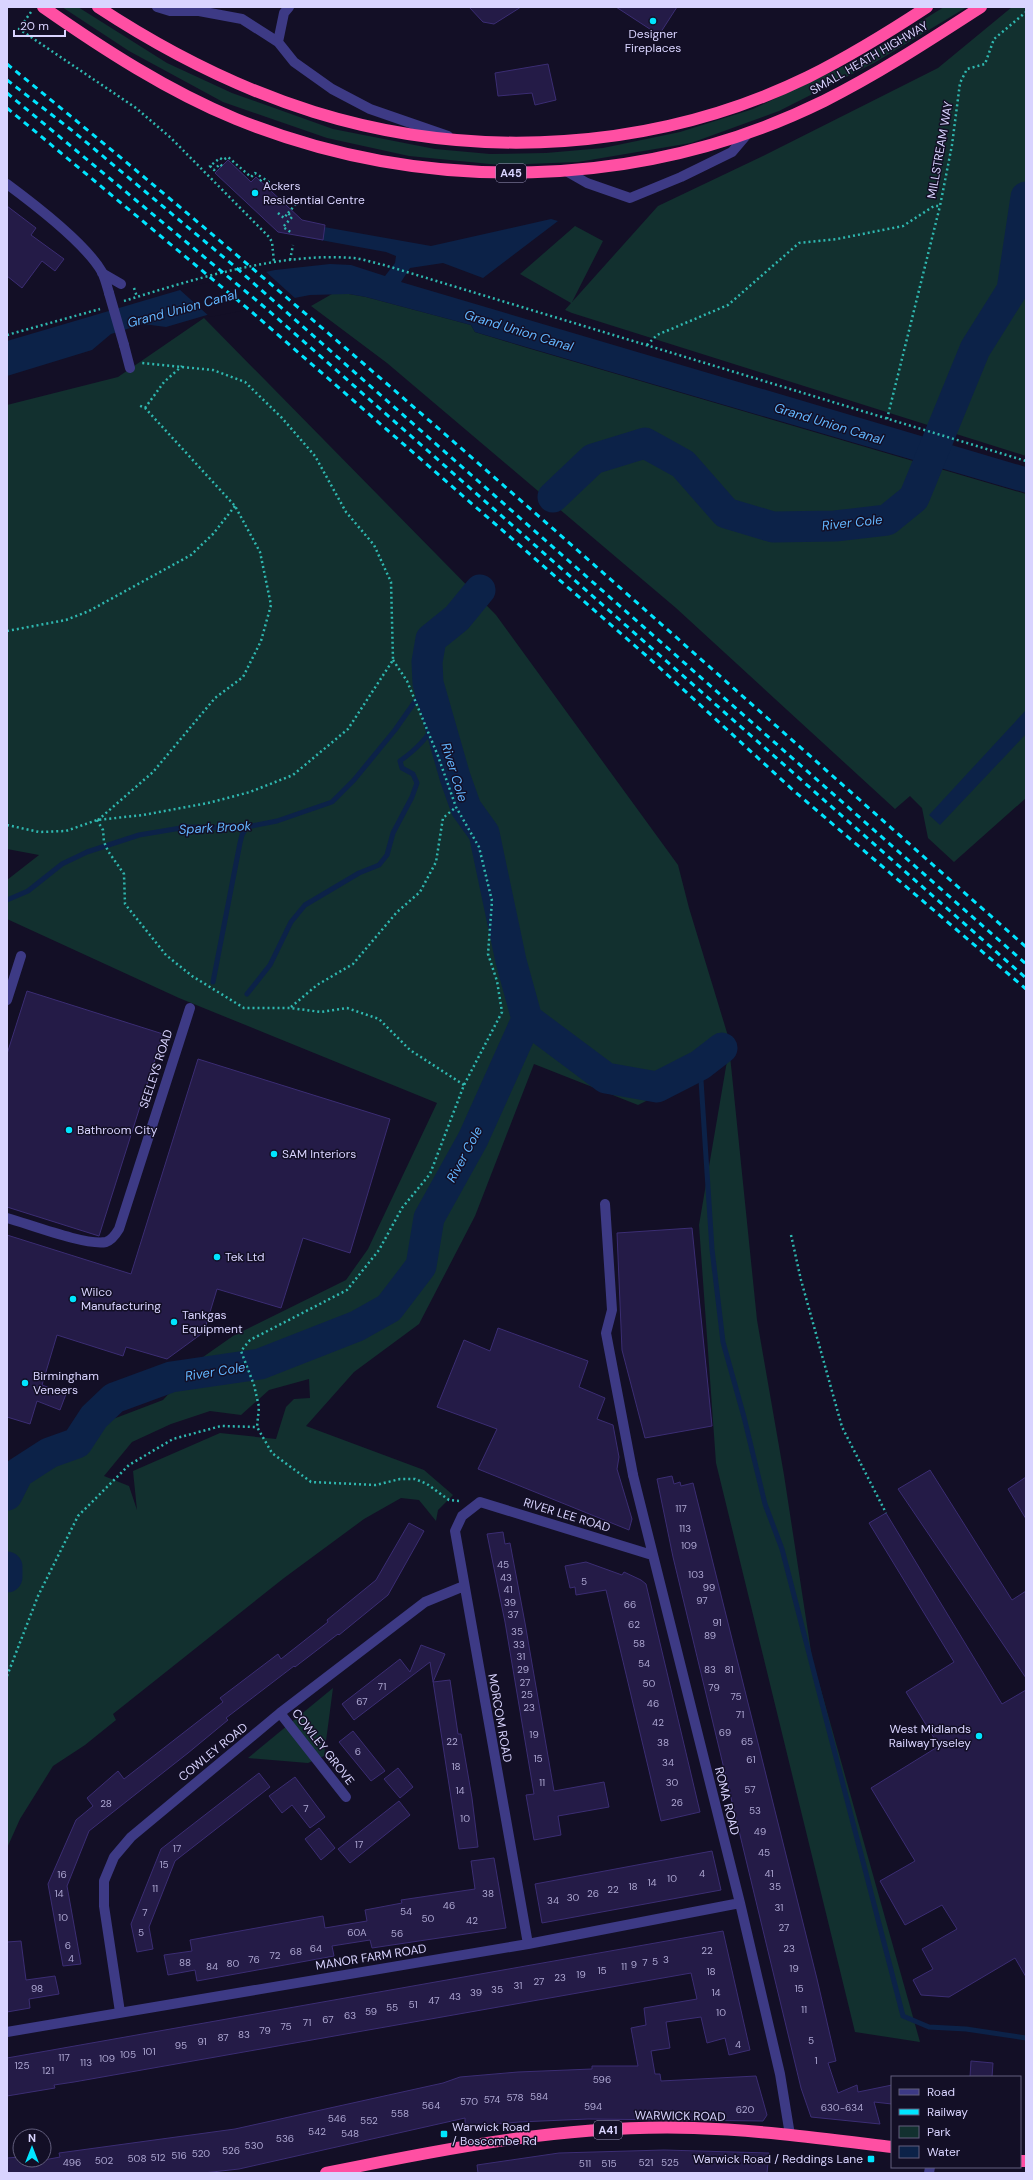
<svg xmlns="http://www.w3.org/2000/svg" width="1033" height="2180" font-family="'DM Sans',sans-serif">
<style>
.green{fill:#12302f;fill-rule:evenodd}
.water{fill:#0c2248}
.pier{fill:#130f26}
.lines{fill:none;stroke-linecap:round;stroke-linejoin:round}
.stream{stroke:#0c2248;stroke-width:5}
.river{stroke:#0c2248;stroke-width:31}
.building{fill:#241b47;stroke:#3b2d73}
.path{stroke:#2fb8b0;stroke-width:2.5;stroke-dasharray:2 3;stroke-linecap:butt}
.lane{stroke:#3d3a85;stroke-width:10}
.street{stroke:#3d3a85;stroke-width:10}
.highway{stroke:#ff4fa3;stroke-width:12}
.rail{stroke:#00e5ff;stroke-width:3;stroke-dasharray:6 5;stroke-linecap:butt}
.lane-bridge{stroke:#3d3a85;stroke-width:10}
.poi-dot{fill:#00e5ff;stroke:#130f26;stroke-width:1.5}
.labels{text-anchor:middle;stroke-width:3;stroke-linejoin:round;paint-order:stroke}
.number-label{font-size:10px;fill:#aca6d1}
.shield{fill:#130f26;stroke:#9e99be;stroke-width:1}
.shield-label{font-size:11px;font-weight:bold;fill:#d9d4ff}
.poi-label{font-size:12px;fill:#d9d4ff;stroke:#130f26;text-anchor:start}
.street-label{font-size:12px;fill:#d9d4ff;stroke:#130f26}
.water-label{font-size:13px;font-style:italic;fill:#62b6ff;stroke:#130f26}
</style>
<rect width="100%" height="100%" fill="#130f26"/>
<path class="green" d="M62,7H78L167,63L232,93L333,129L435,149L490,154L546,153L603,148L680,132L753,109L861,58L944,7H967L874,63L779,111L691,143L578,162L500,165L409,156L327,138L223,102L129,51Z
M1012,7H1026V456L572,313L565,310L571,303L520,274L575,226L603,241L572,302L658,206L765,155L938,68Z
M332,294H349L366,297L471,325L475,332L524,347L1026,494V798L954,862L928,838L922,808L910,796L895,809L676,608L387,363L311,306Z
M204,318L496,615L678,865L689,908L728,1036L757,1320L784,1475L812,1658L920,2042L855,2032L716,1463L699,1225L727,1061L638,1105L534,1064L475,1216L419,1324L354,1372L306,1426L424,1470L453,1495L438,1510L436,1521L419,1500L401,1498L364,1519L284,1578L113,1714L116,1720L85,1745L53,1766L20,1819L7,1848V1498L31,1459L79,1432L163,1400L203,1357L233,1336L346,1280L368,1249L437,1103L179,998L7,919V880L39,855L7,849V405L118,377ZM309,1379L310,1398L294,1399L286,1407L276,1439L220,1433L133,1471L137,1510L129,1486L104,1476L132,1442L171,1424L210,1411L241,1415L269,1390Z
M333,1688L324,1756L308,1763L248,1758Z"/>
<path class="water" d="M551,219L558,221L483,278L443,263L410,268L401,282L1026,467V493L475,332L471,325L366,297L349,294L310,295L207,315L166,327L143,324L111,334L92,350L7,376V341L180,290L275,270L330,264L351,265L385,276L395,263L396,256L386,252L304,237L307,224L431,246Z
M1026,710V734L940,825L929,815Z"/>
<path class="pier" d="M264,270L297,300L210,317L179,289Z"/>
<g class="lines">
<path class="stream" d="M7,900L28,891L62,864L87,852L139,835L187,827L241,828L277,821L332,802L354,780L395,730L428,683
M213,982L240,843L242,835L247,827
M247,994L270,965L291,922L305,905L359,873L379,865L387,855L393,833L412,797L417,783L413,774L402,768L400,761C417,749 429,737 438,719
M700,1065L712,1249L723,1342L744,1417L765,1504L782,1549L903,2016L929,2027L966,2029L1026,2038"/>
<path class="river" d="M553,497L593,459L645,443L683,464L726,513L773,527L835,526L887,520L914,498L975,349L1012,290L1026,197
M527,1019L606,1078L657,1087L700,1065L722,1048
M7,1495L18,1473L49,1453L77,1443L94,1417L114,1398L171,1377L260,1364L357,1326L389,1308L421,1266L429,1218L473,1139L527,1019L511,961L484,833L466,808L455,777L428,683L427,662L431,639L457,618L480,590
M7,1567V1577"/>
</g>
<path class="building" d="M469,7H521L494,24L483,22Z
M616,7H677L659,35Z
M548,64L556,100L535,105L532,93L498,96L495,73Z
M228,160L251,182L256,177L302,220L325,225L323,240L278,232L215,173Z
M7,206L36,228L31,235L64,259L55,271L42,261L22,288L7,276Z
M27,991L163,1034L99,1236L7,1207V1054Z
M198,1059L390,1119L350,1253L303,1238L281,1308L217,1289L204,1332L167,1359L126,1347L123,1356L57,1335L42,1385L66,1394L60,1410L37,1401L30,1424L7,1417V1235L131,1274Z
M692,1228L712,1426L645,1438L622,1350L617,1233Z
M498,1328L588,1361L579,1387L605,1398L597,1419L613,1425L619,1457L617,1469L632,1519L629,1530L478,1469L497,1429L437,1407L464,1340L490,1351Z
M930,1470L1012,1600L1026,1591V1678L898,1489Z
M672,1476L674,1484L680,1482L681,1486L693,1483L817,1979L836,2061L828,2063L838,2093L857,2085L858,2092L892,2085V2104L874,2102L880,2124L811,2117L801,2088L673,1557L657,1479Z
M1026,1477V1519L1008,1489Z
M886,1513L1002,1704L1026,1690V1977L1015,1958L949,1997L921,1995L913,1980L933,1969L922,1949L957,1929L942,1905L905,1925L880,1881L915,1861L871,1788L939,1746L906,1692L954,1662L869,1523Z
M409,1523L424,1531L388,1595L339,1635L338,1634L295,1667L294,1666L226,1718L228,1720L188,1753L89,1831L67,1886L81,1964L63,1966L48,1884L76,1820L93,1806L87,1798L118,1771L124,1779L223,1702L220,1698L278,1654L281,1659L328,1622L327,1620L376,1580Z
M503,1532L505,1544L510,1543L525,1623L554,1791L604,1782L609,1807L558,1816L561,1835L534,1840L526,1795L534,1794L505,1622L487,1534Z
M586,1562L622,1575L624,1572L641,1580L646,1584L700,1812L661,1821L606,1590L576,1595L575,1587L570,1588L565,1566Z
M421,1645L445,1654L433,1682L450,1680L458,1734H461L472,1798L478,1847L459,1849L430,1662L354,1720L342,1704L400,1659L410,1672Z
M353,1731L385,1771L371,1781L339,1742Z
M398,1768L413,1787L400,1798L384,1779Z
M259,1773L270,1787L175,1861L149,1927L153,1949L137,1952L131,1924L161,1849Z
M295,1777L325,1817L310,1828L292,1805L282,1813L269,1796Z
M399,1801L410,1815L350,1863L338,1849Z
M319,1828L335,1848L321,1860L305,1839Z
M712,1851L721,1890L542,1923L535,1884Z
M494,1858L506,1928L372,1948L370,1940L332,1946L334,1956L197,1981L195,1970L168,1975L164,1955L192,1951L190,1940L323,1916L325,1928L367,1921L365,1910L402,1903L401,1900L475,1889L471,1861Z
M723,1931L750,2050L729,2055L725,2038L707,2043L701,2017L666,2022L670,2048L651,2051L655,2074H660L661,2081L756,2076L767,2115L763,2121L588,2119L519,2122L465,2127V2118L239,2169L203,2173H7V2158L20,2157V2160H44L60,2157L59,2153L235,2129L443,2083L460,2077L518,2072L592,2069V2066H638L631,2028L646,2025L644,2008L697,1999L691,1973L74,2082L54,2085L55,2088L7,2096V2058Z
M21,1941L26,1980L55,1976L59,1994L29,1999L30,2008L7,2012V1942Z
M971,2061L993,2063L992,2077H970Z
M664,2150L769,2153L767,2173H478L477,2165L559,2153Z"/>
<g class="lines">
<path class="path" d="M31,12L19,29L136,108L171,138L269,237L272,242L274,262
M222,166L220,164L214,170L210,166L220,158L223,160L228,157L251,177L255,173L263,178
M260,181L263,178L273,185
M278,213L284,218L288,213L292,217L283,227L292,233
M288,213L296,204
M290,260L293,245
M134,288L137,297
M124,301C194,279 280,252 354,258C364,259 374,263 384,265L1026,461
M7,335L100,309
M647,345L657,335L728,305L799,243L837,239L903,226L934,206H940L952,145L960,83L967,69L985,64L994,39L1026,12
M145,408L164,382L182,366
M887,419L940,206
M7,631L66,620L89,611L191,555L213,534L235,506
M393,660L407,681L438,756L456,807L479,847L492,901L488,954L497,981L502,1012L464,1085L430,1174L402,1208L379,1250L347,1290L250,1340L241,1351L254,1385L259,1407L257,1427L272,1453L311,1482L376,1485L400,1479H415L427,1484L449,1500L459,1501
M97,820L103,830L104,842L108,851L124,874L125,904L166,955L192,976L244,1008H290L321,1012L347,1008L379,1019L410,1050L464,1085
M98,820L153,772L215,698L243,677L261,641L271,605L260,552L235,506L145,408L138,405
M7,825L39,832L66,831L97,820L143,815L208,803L250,792L293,775L348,729L393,660L391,582L374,545L346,512L315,456L282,418L245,382L213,370L142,363
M291,1007L317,985L353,964L397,912L420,892L436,862L443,818L456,807
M791,1235L801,1280L842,1427L886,1513
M7,1676L38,1596L78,1516L129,1465L173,1439L221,1426L257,1427"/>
<path class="lane" d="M566,171L587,183L630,198L681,177L732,152L749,132
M7,184C34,204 86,244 102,272C105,278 107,286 109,293
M102,273L121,284
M124,345L130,368
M7,1000L21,956
M605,1204L612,1310L606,1333L633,1475"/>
<path class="street" d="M157,7L170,11H199L242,19L278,42L294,62L332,89L370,109L448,136
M278,42L284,13L289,7
M7,1218C29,1224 86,1246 106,1242C112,1240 116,1234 119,1229L190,1008
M633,1475L740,1903L780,2074L790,2135
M280,1713L346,1797
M528,1944L455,1531L462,1516L480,1502L652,1555
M120,2012L104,1906V1881L114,1857L131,1837L280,1713L425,1602L464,1586
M7,2032L528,1944L740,1903
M929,2173L930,2167"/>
<path class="highway" d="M43,7C103,49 168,91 236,119C424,195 641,191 824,101C878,74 930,40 981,7
M98,7C165,51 237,88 314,112C475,162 656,151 808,77C850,56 889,32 927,7
M1020,2161H1026
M326,2173C447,2148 570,2124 694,2128C760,2130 826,2139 892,2147"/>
<path class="rail" d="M7,64C356,348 689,650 1026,947
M7,80L74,132L233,265L1026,964
M7,93L268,310L1026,978
M7,108L253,313L649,658L794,791L1026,989"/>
<path class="lane-bridge" d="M109,293L124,345"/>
</g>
<g class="poi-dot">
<circle cx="653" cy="21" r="4"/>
<circle cx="255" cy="193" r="4"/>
<circle cx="69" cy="1130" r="4"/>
<circle cx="274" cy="1154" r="4"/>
<circle cx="217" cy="1257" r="4"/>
<circle cx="73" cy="1299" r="4"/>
<circle cx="174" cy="1322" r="4"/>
<circle cx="25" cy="1383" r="4"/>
<circle cx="979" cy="1736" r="4"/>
<rect x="440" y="2130" width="8" height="8" rx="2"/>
<rect x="867" y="2155" width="8" height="8" rx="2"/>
</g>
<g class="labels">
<g class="number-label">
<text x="681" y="1512">117</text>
<text x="685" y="1532">113</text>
<text x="689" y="1549">109</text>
<text x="503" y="1568">45</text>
<text x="696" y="1578">103</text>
<text x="506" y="1581">43</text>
<text x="584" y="1585">5</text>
<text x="709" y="1591">99</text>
<text x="508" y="1593">41</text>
<text x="702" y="1604">97</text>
<text x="510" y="1606">39</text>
<text x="630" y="1608">66</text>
<text x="513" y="1618">37</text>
<text x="717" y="1626">91</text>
<text x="634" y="1628">62</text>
<text x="517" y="1635">35</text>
<text x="710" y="1639">89</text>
<text x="639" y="1647">58</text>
<text x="519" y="1648">33</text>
<text x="521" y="1660">31</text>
<text x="644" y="1667">54</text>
<text x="523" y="1673">29</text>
<text x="710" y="1673">83</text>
<text x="729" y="1673">81</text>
<text x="525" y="1686">27</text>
<text x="649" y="1687">50</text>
<text x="382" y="1690">71</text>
<text x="714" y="1691">79</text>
<text x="527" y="1698">25</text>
<text x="736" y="1700">75</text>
<text x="362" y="1705">67</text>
<text x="653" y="1707">46</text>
<text x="529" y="1711">23</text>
<text x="740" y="1718">71</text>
<text x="658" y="1726">42</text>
<text x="725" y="1736">69</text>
<text x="534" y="1738">19</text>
<text x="452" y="1745">22</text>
<text x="747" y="1745">65</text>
<text x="663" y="1746">38</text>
<text x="358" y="1755">6</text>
<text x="538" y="1762">15</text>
<text x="751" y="1763">61</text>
<text x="668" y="1766">34</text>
<text x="456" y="1770">18</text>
<text x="542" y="1786">11</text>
<text x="672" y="1786">30</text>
<text x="750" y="1793">57</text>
<text x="460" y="1794">14</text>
<text x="677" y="1806">26</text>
<text x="106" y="1807">28</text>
<text x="306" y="1812">7</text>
<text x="755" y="1814">53</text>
<text x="465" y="1822">10</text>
<text x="760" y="1835">49</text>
<text x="359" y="1848">17</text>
<text x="177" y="1852">17</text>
<text x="764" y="1856">45</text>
<text x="164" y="1868">15</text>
<text x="702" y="1877">4</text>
<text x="769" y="1877">41</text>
<text x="62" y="1878">16</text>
<text x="672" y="1882">10</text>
<text x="652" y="1886">14</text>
<text x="633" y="1890">18</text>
<text x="775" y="1890">35</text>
<text x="155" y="1892">11</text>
<text x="613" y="1893">22</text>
<text x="59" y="1897">14</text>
<text x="488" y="1897">38</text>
<text x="593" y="1897">26</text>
<text x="573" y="1901">30</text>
<text x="553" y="1904">34</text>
<text x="449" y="1909">46</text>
<text x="779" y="1911">31</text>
<text x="406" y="1915">54</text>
<text x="145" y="1916">7</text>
<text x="63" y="1921">10</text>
<text x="428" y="1922">50</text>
<text x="472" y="1924">42</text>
<text x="784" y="1931">27</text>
<text x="141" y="1936">5</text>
<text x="357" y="1936">60A</text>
<text x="397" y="1937">56</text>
<text x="68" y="1949">6</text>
<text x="316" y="1952">64</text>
<text x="789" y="1952">23</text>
<text x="707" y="1954">22</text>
<text x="296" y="1955">68</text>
<text x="275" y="1959">72</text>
<text x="71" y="1962">4</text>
<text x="254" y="1963">76</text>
<text x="666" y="1963">3</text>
<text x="655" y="1965">5</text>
<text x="185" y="1966">88</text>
<text x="645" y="1966">7</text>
<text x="233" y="1967">80</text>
<text x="634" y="1968">9</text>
<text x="212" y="1970">84</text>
<text x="624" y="1970">11</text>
<text x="794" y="1972">19</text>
<text x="602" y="1974">15</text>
<text x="711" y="1975">18</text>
<text x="581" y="1978">19</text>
<text x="560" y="1981">23</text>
<text x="539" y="1985">27</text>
<text x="518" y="1989">31</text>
<text x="37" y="1992">98</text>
<text x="799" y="1992">15</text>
<text x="497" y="1993">35</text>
<text x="476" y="1996">39</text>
<text x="716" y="1996">14</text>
<text x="455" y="2000">43</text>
<text x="434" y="2004">47</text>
<text x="413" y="2008">51</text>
<text x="392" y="2011">55</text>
<text x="804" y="2013">11</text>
<text x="371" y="2015">59</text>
<text x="721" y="2016">10</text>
<text x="350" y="2019">63</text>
<text x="328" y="2023">67</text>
<text x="307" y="2026">71</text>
<text x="286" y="2030">75</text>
<text x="265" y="2034">79</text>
<text x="244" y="2038">83</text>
<text x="223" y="2041">87</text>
<text x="811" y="2044">5</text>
<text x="202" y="2045">91</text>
<text x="738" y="2048">4</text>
<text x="181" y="2049">95</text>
<text x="149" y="2055">101</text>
<text x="128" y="2058">105</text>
<text x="64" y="2061">117</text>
<text x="107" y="2062">109</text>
<text x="816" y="2064">1</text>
<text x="86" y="2066">113</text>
<text x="22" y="2069">125</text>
<text x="48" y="2074">121</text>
<text x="602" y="2083">596</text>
<text x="539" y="2100">584</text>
<text x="515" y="2101">578</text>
<text x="492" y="2103">574</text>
<text x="469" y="2105">570</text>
<text x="431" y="2109">564</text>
<text x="593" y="2110">594</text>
<text x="842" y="2111">630-634</text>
<text x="745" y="2113">620</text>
<text x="400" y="2117">558</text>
<text x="337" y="2122">546</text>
<text x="369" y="2124">552</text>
<text x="317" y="2135">542</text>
<text x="350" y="2137">548</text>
<text x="285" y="2142">536</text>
<text x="254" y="2149">530</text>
<text x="231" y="2154">526</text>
<text x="201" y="2157">520</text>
<text x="179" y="2159">516</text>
<text x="158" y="2161">512</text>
<text x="137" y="2162">508</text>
<text x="104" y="2164">502</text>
<text x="72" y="2166">496</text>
<text x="646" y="2166">521</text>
<text x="670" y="2166">525</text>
<text x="585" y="2167">511</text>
<text x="609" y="2167">515</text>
</g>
<g class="shield">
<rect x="496" y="164" width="30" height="18" rx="3"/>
<rect x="594" y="2121" width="28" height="18" rx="3"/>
</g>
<g class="shield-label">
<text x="511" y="177">A45</text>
<text x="608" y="2134">A41</text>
</g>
<g class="poi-label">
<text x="653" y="38" text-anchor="middle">Designer<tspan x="653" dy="14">Fireplaces</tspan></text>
<text x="263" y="190">Ackers<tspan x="263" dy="14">Residential Centre</tspan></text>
<text x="77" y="1134">Bathroom City</text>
<text x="282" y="1158">SAM Interiors</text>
<text x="225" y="1261">Tek Ltd</text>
<text x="81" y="1296">Wilco<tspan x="81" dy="14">Manufacturing</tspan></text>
<text x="182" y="1319">Tankgas<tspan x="182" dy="14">Equipment</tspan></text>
<text x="33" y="1380">Birmingham<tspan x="33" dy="14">Veneers</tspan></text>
<text x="971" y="1733" text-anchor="end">West Midlands<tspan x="971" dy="14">RailwayTyseley</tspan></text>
<text x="452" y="2131">Warwick Road<tspan x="452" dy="14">/ Boscombe Rd</tspan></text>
<text x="863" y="2163" text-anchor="end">Warwick Road / Reddings Lane</text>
</g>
<g class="street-label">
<text transform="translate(869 58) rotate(-30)" y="4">SMALL HEATH HIGHWAY</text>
<text transform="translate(940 150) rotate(-80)" y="4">MILLSTREAM WAY</text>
<text transform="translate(156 1069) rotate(-72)" y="4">SEELEYS ROAD</text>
<text transform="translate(567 1515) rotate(17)" y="4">RIVER LEE ROAD</text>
<text transform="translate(500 1718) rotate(80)" y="4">MORCOM ROAD</text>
<text transform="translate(323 1747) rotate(52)" y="4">COWLEY GROVE</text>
<text transform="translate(213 1752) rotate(-39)" y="4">COWLEY ROAD</text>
<text transform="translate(727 1801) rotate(76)" y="4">ROMA ROAD</text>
<text transform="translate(371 1957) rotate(-9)" y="4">MANOR FARM ROAD</text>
<text transform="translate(680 2116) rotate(1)" y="4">WARWICK ROAD</text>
</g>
<g class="water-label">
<text transform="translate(182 308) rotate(-15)" y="5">Grand Union Canal</text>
<text transform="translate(519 330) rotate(17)" y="5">Grand Union Canal</text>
<text transform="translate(829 423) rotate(17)" y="5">Grand Union Canal</text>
<text transform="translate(852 522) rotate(-6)" y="5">River Cole</text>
<text transform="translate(455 772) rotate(73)" y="5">River Cole</text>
<text transform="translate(215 827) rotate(-3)" y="5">Spark Brook</text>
<text transform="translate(464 1154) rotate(-62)" y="5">River Cole</text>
<text transform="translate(215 1371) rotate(-9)" y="5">River Cole</text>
</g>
</g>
<rect width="1033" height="2180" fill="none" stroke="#d9d4ff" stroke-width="16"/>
<rect x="891" y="2076" width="130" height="92" fill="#130f26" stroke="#625e7d"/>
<rect x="899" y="2089" width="20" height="6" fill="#3d3a85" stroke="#625e7d"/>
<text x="927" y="2096" font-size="12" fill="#d9d4ff">Road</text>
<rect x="899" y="2109" width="20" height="6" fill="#00e5ff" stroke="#625e7d"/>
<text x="927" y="2116" font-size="12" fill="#d9d4ff">Railway</text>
<rect x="899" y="2126" width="20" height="12" fill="#12302f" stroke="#625e7d"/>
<text x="927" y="2136" font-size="12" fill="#d9d4ff">Park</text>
<rect x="899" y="2146" width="20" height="12" fill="#0c2248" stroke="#625e7d"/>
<text x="927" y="2156" font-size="12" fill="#d9d4ff">Water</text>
<g transform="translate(32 2148)"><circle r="19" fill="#130f26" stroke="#625e7d"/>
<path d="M0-3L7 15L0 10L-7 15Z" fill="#00e5ff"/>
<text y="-6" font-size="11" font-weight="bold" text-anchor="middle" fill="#d9d4ff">N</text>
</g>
<path d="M14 30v6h51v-6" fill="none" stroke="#d9d4ff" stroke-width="2"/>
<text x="20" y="30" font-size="12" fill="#d9d4ff" stroke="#130f26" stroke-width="3" paint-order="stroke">20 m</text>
</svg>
